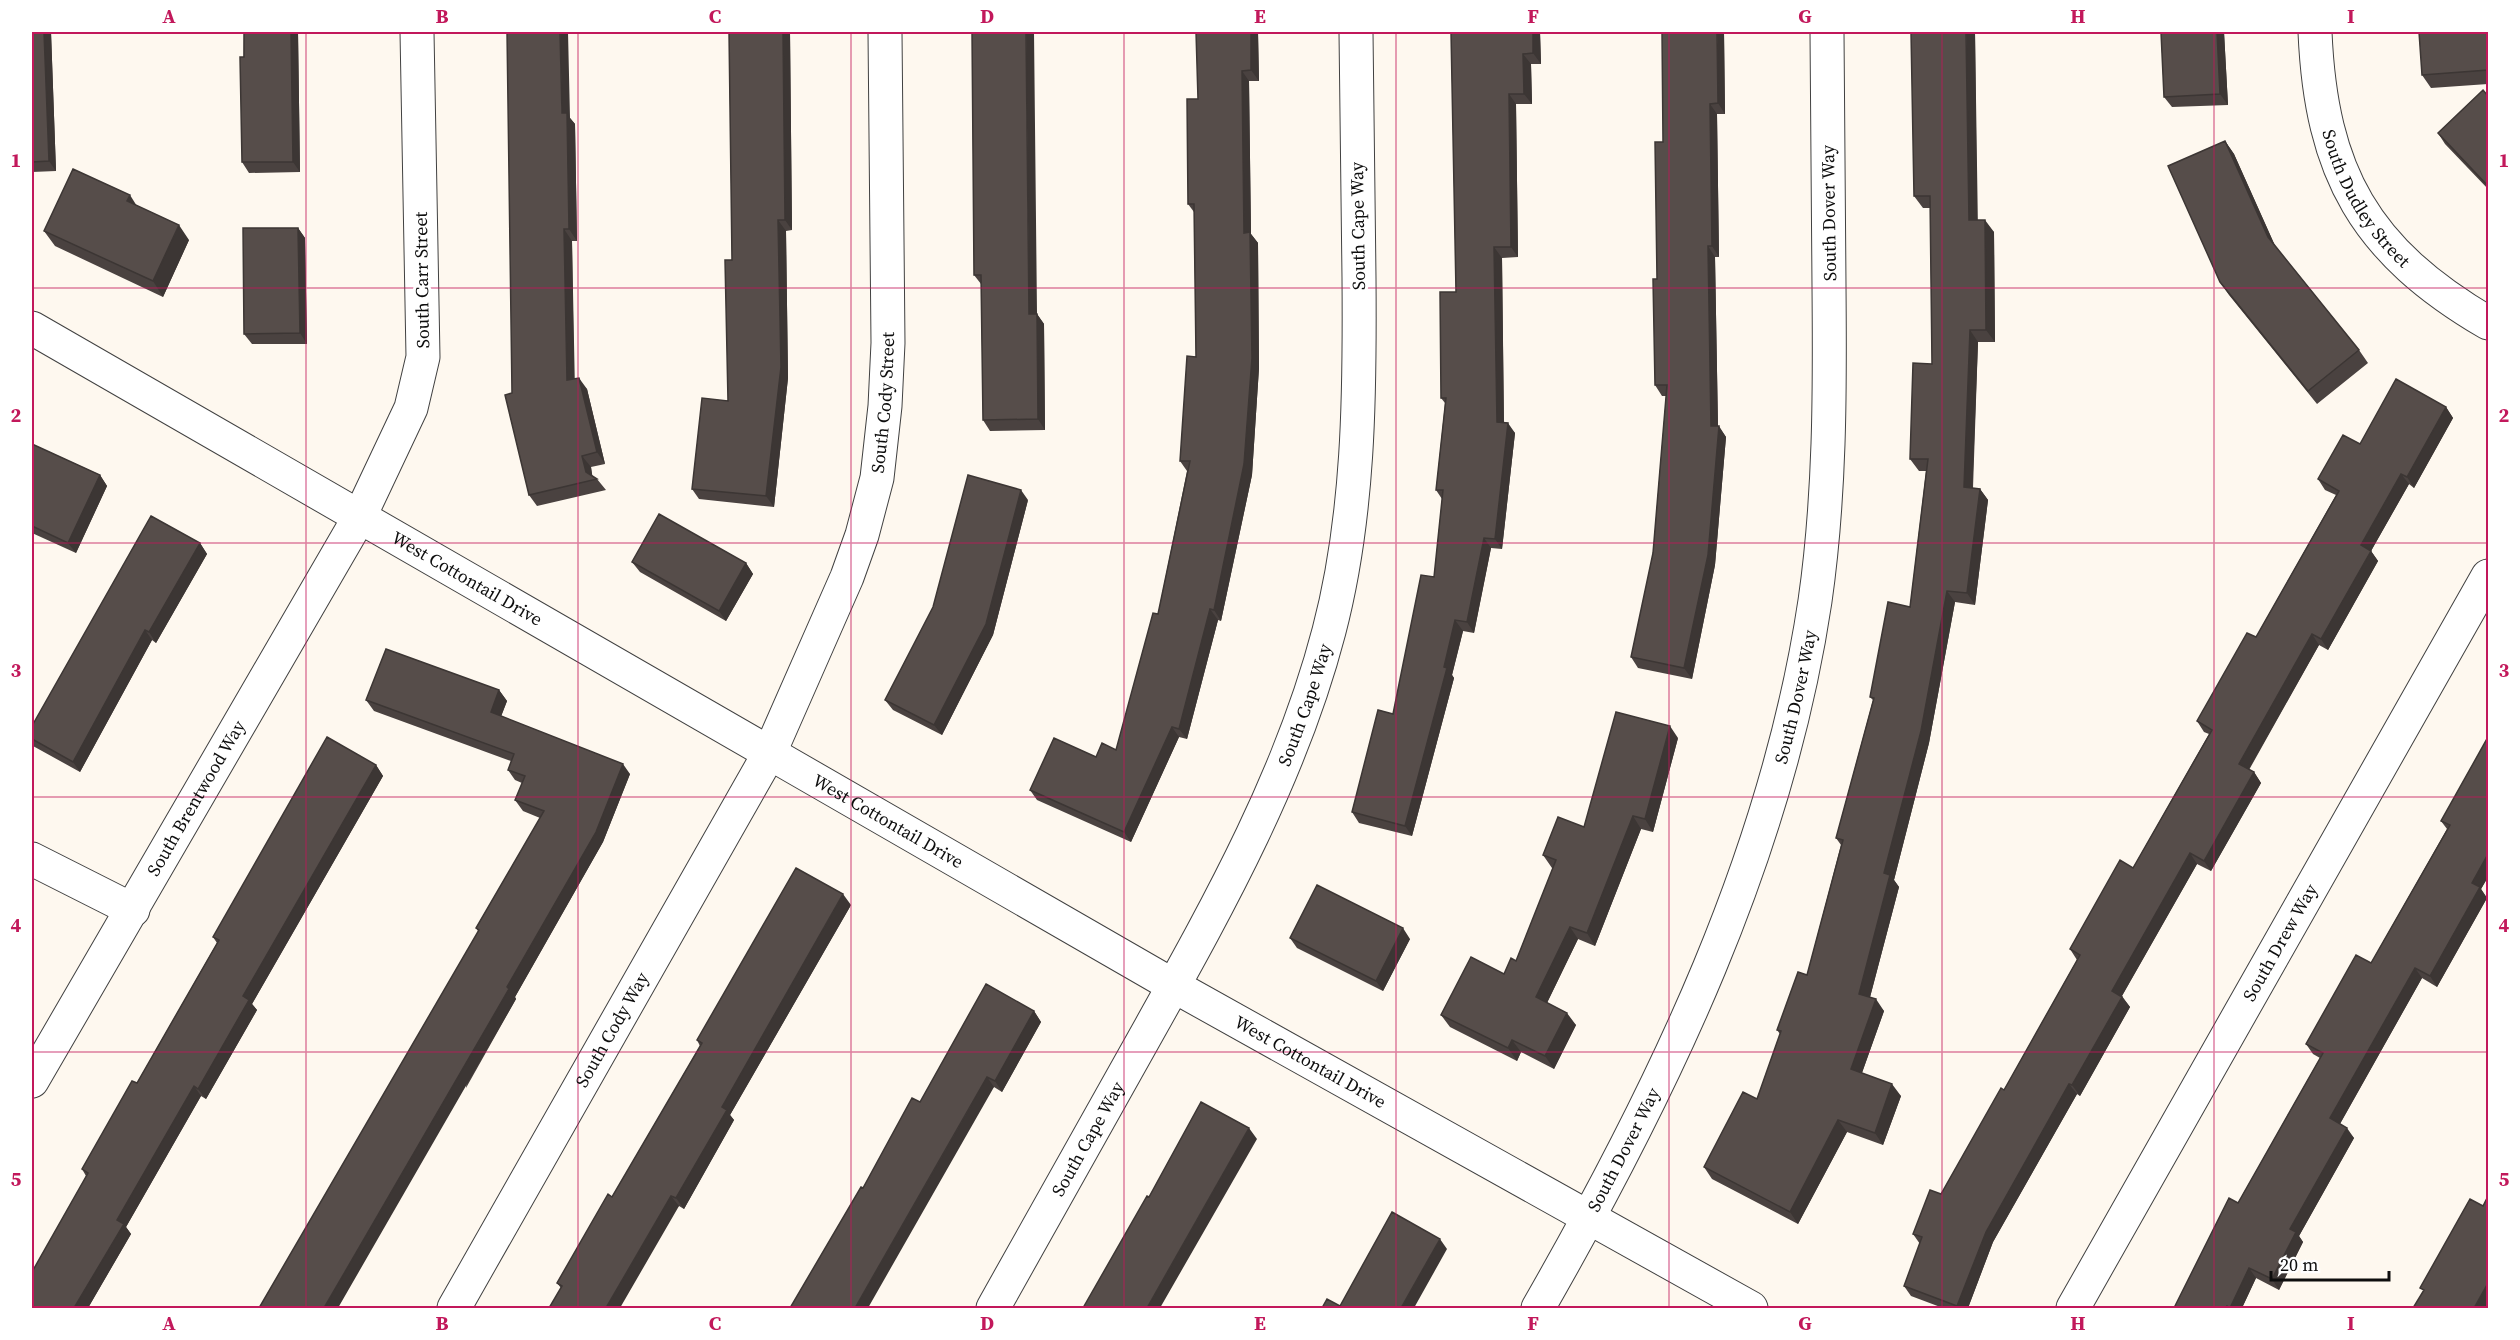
<svg xmlns="http://www.w3.org/2000/svg" width="2520" height="1340" font-family="'Source Serif 4',serif">
<style>
.lines{fill:none;stroke-linecap:round;stroke-linejoin:round}
.minor-casing{stroke:#414141;stroke-width:35}
.minor{stroke:#fff;stroke-width:33}
.wall{fill:#4a4240}
.shaded-wall{fill:#3c3634}
.building{fill:#564d4a;stroke:#3c3634;stroke-width:1.5}
.grid{fill:none;stroke:#c2185b;stroke-width:1.5;stroke-opacity:0.55}
.labels{text-anchor:middle;stroke-width:6;stroke-linejoin:round;paint-order:stroke}
.street-label{font-size:18px;fill:#0e0e0e;stroke:#fff}
.neatline{fill:none;stroke:#c2185b;stroke-width:2}
.grid-label{font-size:20px;text-anchor:middle;font-weight:bold;fill:#c2185b}
</style>
<rect width="100%" height="100%" fill="#fef8ef"/>
<g class="lines">
<defs>
<g id="minor">
<path id="s1" d="M2315,32C2321,173 2365,251 2488,323"/>
<path id="s2" d="M32,328L1174,986L1751,1308"/>
<path d="M32,859L133,910"/>
<path id="s3" d="M32,1081L360,516L411,408L423,357L417,32"/>
<path id="s4" d="M454,1308L770,752L847,577L862,535L877,478L885,406L888,343L885,32"/>
<path id="s5" d="M993,1308C1045,1215 1098,1122 1150,1028C1221,901 1292,773 1329,631C1359,517 1360,395 1359,278C1358,196 1357,114 1356,32"/>
<path id="s6" d="M1538,1308C1664,1088 1777,855 1815,601C1830,497 1830,391 1829,286C1829,201 1828,116 1827,32"/>
<path id="s7" d="M2073,1308L2488,576"/>
</g>
</defs>
<use href="#minor" class="minor-casing"/>
<use href="#minor" class="minor"/>
</g>
<path class="wall" d="M32,32H51L56,171L32,172Z
M244,32H298L300,172L249,173L242,162Z
M729,32H790L792,230L786,231L788,378L774,507L699,499L692,489L728,401L732,260Z
M972,32L1037,314L1044,324L1045,430L990,431L983,420L981,284L974,275Z
M1258,32L1259,81H1249L1251,234L1258,243L1259,368L1252,475L1221,621L1218,620L1187,739L1179,737L1131,842L1037,800L1030,790L1096,757L1116,750L1158,614L1187,471L1180,461L1196,357L1194,212L1188,204L1198,99Z
M1451,32H1540L1541,64H1531L1532,104H1516L1518,257L1502,258L1504,423L1515,433L1502,549L1491,548L1474,633L1463,631L1452,675L1454,678L1412,836L1359,823L1352,812L1393,714L1434,577L1442,499L1436,490L1445,403L1441,398L1456,292Z
M1724,32L1725,114H1717L1719,257H1715L1718,426L1726,437L1715,565L1692,679L1638,668L1631,657L1653,553L1666,396H1662L1655,385L1657,279L1663,142Z
M1975,32L1977,220L1994,232L1995,342H1978L1973,488L1980,489L1988,500L1975,605L1955,602L1929,743L1894,880L1899,887L1870,997L1884,1011L1862,1073L1901,1096L1883,1145L1847,1132L1798,1224L1712,1179L1704,1167L1757,1099L1780,1034L1777,1030L1807,975L1841,845L1836,838L1873,700L1870,697L1910,607L1926,471H1919L1910,459L1932,364L1930,208H1923L1914,196Z
M2161,32H2224L2228,105L2172,107L2164,97Z
M2488,32V84L2431,88L2422,75Z
M2488,96V189L2445,144L2438,133Z
M570,118L575,124L577,241H572L574,379L587,389L605,464L591,467L592,476L597,479L606,490L537,506L529,495L512,393Z
M2225,141L2234,154L2275,246L2359,350L2368,363L2317,404L2229,295L2220,282Z
M298,228L305,238L307,344H252L244,334Z
M44,231L189,240L163,297L55,246Z
M2446,407L2453,418L2414,488L2409,484L2371,551L2378,561L2328,650L2319,645L2249,770L2254,772L2261,783L2211,871L2197,864L2122,996L2130,1007L2080,1096L2077,1094L1993,1242L1968,1308H1943L1911,1296L1904,1286L1920,1244L1913,1234L1941,1194L2004,1090L2077,960L2070,949L2133,868L2209,734L2204,732L2197,721L2256,637L2336,495L2325,490L2318,479L2360,444Z
M32,444L100,475L107,486L76,553L32,533Z
M1028,500L993,635L942,735L893,710L885,700Z
M200,543L207,554L156,643L152,640L80,772L33,746L32,744V726Z
M632,562L746,563L753,574L726,621L640,572Z
M499,690L507,701L501,716L630,774L603,842L515,997L516,999L466,1088L478,931L476,928L540,818L523,811L515,800L522,783L515,780L508,770L511,761L374,711L366,700Z
M2488,737V877L2481,889L2487,898L2437,987L2422,978L2340,1124L2354,1138L2299,1236L2303,1242L2279,1290L2256,1278L2242,1308H2174L2238,1203L2320,1058L2313,1054L2306,1044L2371,963L2447,829L2441,821Z
M1678,738L1653,832L1641,829L1595,946L1578,939L1547,1003L1576,1025L1554,1069L1521,1052L1517,1061L1450,1027L1441,1015L1504,974L1516,961L1553,868H1552L1543,855L1584,827Z
M376,765L383,776L252,1004L257,1010L206,1099L201,1096L126,1227L131,1234L88,1308H32L86,1176L82,1169L137,1083L217,943L213,937Z
M851,905L730,1115L734,1120L684,1209L679,1206L561,1288L557,1283L612,1197L700,1046L697,1040Z
M1290,938L1410,939L1383,991L1297,948Z
M1034,1011L1041,1022L1002,1092L994,1087L863,1188L920,1102Z"/>
<path class="shaded-wall" d="M44,32H51L56,171L49,161Z
M291,32H298L300,172L293,162Z
M560,32H568L570,118L575,124L577,241L569,229L562,113Z
M783,32H790L792,230L785,220Z
M1026,32H1034L1037,314L1044,324L1045,430L1038,419L1029,314Z
M1251,32H1258L1259,81L1251,70Z
M1533,32H1540L1541,64L1533,53Z
M1717,32H1724L1725,114L1718,103Z
M1966,32H1975L1978,232L1969,220Z
M2217,32H2224L2228,105L2220,94Z
M1523,54L1531,64L1532,104L1524,94Z
M1242,71L1249,81L1251,234L1258,243L1259,368L1252,475L1221,621L1214,610L1244,233Z
M1509,94L1516,104L1518,257L1511,247Z
M1710,104L1717,114L1719,257L1712,246Z
M2225,141L2234,154L2277,250L2268,237Z
M130,195L140,211L127,201Z
M778,220L786,231L788,378L774,507L766,496Z
M1985,220L1994,232L1995,342L1986,330Z
M179,225L189,240L163,297L153,281Z
M298,228L305,238L307,344L300,333Z
M564,229L572,241L575,392L567,380Z
M1708,246L1715,257L1718,428L1719,426L1726,437L1715,565L1692,679L1684,668L1711,426Z
M1494,247L1502,258L1504,432L1497,422Z
M1970,330L1978,342L1972,498L1964,487Z
M579,378L587,389L605,464L597,452Z
M2446,407L2453,418L2414,488L2407,477Z
M1508,423L1515,433L1502,549L1495,539Z
M582,456L591,467L593,480L586,472Z
M2401,474L2409,484L2371,551L2378,561L2328,650L2321,639L2361,545Z
M100,475L107,486L76,553L68,543Z
M1980,489L1988,500L1975,605L1967,593Z
M1021,490L1028,500L993,635L942,735L934,725Z
M1484,538L1491,548L1474,633L1467,622Z
M200,543L207,554L156,643L149,632Z
M746,563L753,574L726,621L719,611Z
M1947,591L1955,602L1929,743L1894,880L1899,887L1868,1005L1859,994L1884,873Z
M1210,609L1218,620L1187,739L1179,729Z
M1455,620L1463,631L1452,675L1454,678L1412,836L1405,826Z
M145,630L152,640L80,772L73,762Z
M2312,634L2319,645L2246,774L2239,764Z
M499,690L507,701L499,722L491,712Z
M1670,726L1678,738L1653,832L1645,819Z
M1172,727L1179,737L1131,842L1124,832Z
M623,764L630,774L603,842L515,997L516,999L338,1308H324L507,987Z
M376,765L383,776L252,1004L257,1010L206,1099L198,1089L243,996Z
M2254,772L2261,783L2211,871L2204,861Z
M1633,816L1641,829L1595,946L1587,933Z
M2190,853L2197,864L2119,1001L2112,991Z
M2488,854V877L2481,889L2487,898L2437,987L2430,976L2472,883Z
M843,894L851,905L730,1115L734,1120L684,1209L676,1198L722,1107Z
M1570,927L1578,939L1544,1009L1536,997Z
M1403,928L1410,939L1383,991L1376,981Z
M2415,968L2422,978L2337,1129L2330,1118Z
M2122,997L2130,1007L2080,1096L2072,1085Z
M1876,999L1884,1011L1859,1081L1851,1069Z
M1034,1011L1041,1022L1002,1092L995,1081Z
M1567,1013L1576,1025L1554,1069L1545,1056Z
M1512,1040L1521,1052L1517,1061L1508,1048Z
M987,1077L994,1087L868,1308H855Z
M1892,1084L1901,1096L1883,1145L1875,1133Z
M2069,1084L2077,1094L1993,1242L1968,1308H1959L1957,1306L1986,1232Z
M194,1086L201,1096L126,1227L131,1234L88,1308H74L117,1220Z
M1838,1120L1847,1132L1798,1224L1790,1212Z
M1249,1128L1257,1139L1160,1308H1147Z
M2347,1128L2354,1138L2299,1236L2303,1242L2279,1290L2272,1279L2290,1229Z
M671,1196L679,1206L620,1308H606Z
M1440,1239L1447,1249L1414,1308H1401Z
M2249,1268L2256,1278L2242,1308H2230Z
M2488,1283V1308H2474Z"/>
<path class="building" d="M32,32H44L49,161L32,162Z
M244,32H291L293,162H242L240,57H244Z
M507,32H560L562,113H567L569,229H564L567,380L579,378L597,452L582,456L586,472L597,479L529,495L505,395L512,393Z
M729,32H783L785,220H778L781,367L766,496L692,489L702,398L728,401L725,260H732Z
M972,32H1026L1029,314H1037L1038,419L983,420L981,275H974Z
M1196,32H1251V70L1242,71L1244,233L1250,232L1252,358L1244,464L1214,610L1210,609L1179,729L1172,727L1124,832L1030,790L1054,738L1096,757L1102,743L1116,750L1153,613L1158,614L1190,461H1180L1187,356L1196,357L1194,204H1188L1187,99H1198Z
M1451,32H1533V53L1523,54L1524,94H1509L1511,247H1494L1497,422L1508,423L1495,539L1484,538L1467,622L1455,620L1444,667L1447,668L1405,826L1352,812L1378,710L1393,714L1421,575L1434,577L1443,490H1436L1446,398H1441L1440,292H1456Z
M1662,32H1717L1718,103L1710,104L1712,246H1708L1711,426H1719L1708,555L1684,668L1631,657L1653,553L1667,385H1655L1653,279H1657L1655,142H1663Z
M1911,32H1966L1969,220H1985L1986,330H1970L1964,487L1980,489L1967,593L1947,591L1921,731L1884,873L1890,875L1859,994L1876,999L1851,1069L1892,1084L1875,1133L1838,1120L1790,1212L1704,1167L1743,1092L1757,1099L1781,1031L1777,1030L1798,972L1807,975L1843,840L1836,838L1874,698L1870,697L1888,602L1910,607L1928,459H1910L1913,363L1932,364L1930,196H1914Z
M2161,32H2217L2220,94L2164,97Z
M2419,32H2488V70L2422,75Z
M2483,90L2488,96V186L2438,133Z
M2225,141L2268,237L2359,350L2308,391L2220,282L2168,166Z
M73,169L130,195L127,201L179,225L153,281L44,231Z
M243,228H298L300,333L244,334Z
M2396,379L2446,407L2407,477L2401,474L2361,545L2371,551L2321,639L2312,634L2239,764L2254,772L2204,861L2190,853L2112,991L2122,997L2072,1085L2069,1084L1986,1232L1957,1306L1904,1286L1922,1237L1913,1234L1930,1190L1941,1194L2001,1088L2004,1090L2080,955L2070,949L2120,860L2133,868L2212,730L2197,721L2247,633L2256,637L2339,491L2318,479L2343,435L2360,444Z
M32,444L100,475L68,543L32,526Z
M968,475L1021,490L986,624L934,725L885,700L933,607Z
M659,514L746,563L719,611L632,562Z
M151,516L200,543L149,632L145,630L73,762L32,739V726Z
M386,649L499,690L491,712L623,764L596,832L507,987L509,989L324,1308H259L479,930L476,928L544,811L515,800L525,776L508,770L514,754L366,700Z
M1616,712L1670,726L1645,819L1633,816L1587,933L1570,927L1536,997L1567,1013L1545,1056L1512,1040L1508,1048L1441,1015L1471,957L1504,974L1511,958L1516,961L1556,860L1543,855L1558,817L1584,827Z
M327,737L376,765L243,996L249,1000L198,1089L194,1086L117,1220L124,1224L74,1308H32V1272L88,1173L82,1169L132,1081L137,1083L219,940L213,937Z
M2488,737V854L2472,883L2480,887L2430,976L2415,968L2330,1118L2347,1128L2290,1229L2296,1232L2272,1279L2249,1268L2230,1308L2227,1306L2226,1308H2174L2229,1198L2238,1203L2323,1053L2306,1044L2356,955L2371,963L2450,825L2441,821Z
M796,868L843,894L722,1107L727,1110L676,1198L671,1196L606,1308H549L562,1286L557,1283L608,1194L612,1197L702,1043L697,1040Z
M1317,885L1403,928L1376,981L1290,938Z
M986,984L1034,1011L995,1081L987,1077L855,1308H790L861,1187L863,1188L912,1098L920,1102Z
M1201,1102L1249,1128L1147,1308H1083L1147,1196L1149,1197Z
M2488,1196V1283L2474,1308H2413L2424,1290L2420,1288L2470,1199L2483,1206Z
M1392,1212L1440,1239L1401,1308H1322L1327,1299L1340,1306Z"/>
<path class="grid" d="M306,32V1308M578,32V1308M851,32V1308M1124,32V1308M1396,32V1308M1669,32V1308M1942,32V1308M2214,32V1308M32,288H2488M32,543H2488M32,797H2488M32,1052H2488"/>
<g class="labels">
<g class="street-label">
<text dy="6" stroke="none"><textPath href="#s1" startOffset="178">South Dudley Street</textPath></text>
<text transform="translate(1829 213) rotate(-91)" y="6">South Dover Way</text>
<text transform="translate(1358 226) rotate(-91)" y="6">South Cape Way</text>
<text transform="translate(422 280) rotate(-91)" y="6">South Carr Street</text>
<text dy="6" stroke="none"><textPath href="#s4" startOffset="1010">South Cody Street</textPath></text>
<text dy="6" stroke="none"><textPath href="#s2" startOffset="502">West Cottontail Drive</textPath></text>
<text dy="6" stroke="none"><textPath href="#s6" startOffset="666">South Dover Way</textPath></text>
<text dy="6" stroke="none"><textPath href="#s5" startOffset="680">South Cape Way</textPath></text>
<text dy="6" stroke="none"><textPath href="#s3" startOffset="327">South Brentwood Way</textPath></text>
<text dy="6" stroke="none"><textPath href="#s2" startOffset="988">West Cottontail Drive</textPath></text>
<text dy="6" stroke="none"><textPath href="#s7" startOffset="420">South Drew Way</textPath></text>
<text dy="6" stroke="none"><textPath href="#s4" startOffset="320">South Cody Way</textPath></text>
<text dy="6" stroke="none"><textPath href="#s2" startOffset="1474">West Cottontail Drive</textPath></text>
<text dy="6" stroke="none"><textPath href="#s5" startOffset="194">South Cape Way</textPath></text>
<text dy="6" stroke="none"><textPath href="#s6" startOffset="180">South Dover Way</textPath></text>
</g>
</g>
<rect width="2520" height="1340" fill="none" stroke="#ffffff" stroke-width="66"/>
<path d="M2271 1271v9h118v-9" fill="none" stroke="#0e0e0e" stroke-width="3"/>
<text x="2280" y="1271" font-size="18" fill="#0e0e0e" stroke="#ffffff" stroke-width="4.5" paint-order="stroke">20 m</text>
<rect x="33" y="33" width="2454" height="1274" class="neatline"/>
<g class="grid-label">
<text x="169" y="23">A</text>
<text x="442" y="23">B</text>
<text x="715" y="23">C</text>
<text x="987" y="23">D</text>
<text x="1260" y="23">E</text>
<text x="1533" y="23">F</text>
<text x="1805" y="23">G</text>
<text x="2078" y="23">H</text>
<text x="2351" y="23">I</text>
<text x="16" y="167">1</text>
<text x="2504" y="167">1</text>
<text x="16" y="422">2</text>
<text x="2504" y="422">2</text>
<text x="16" y="677">3</text>
<text x="2504" y="677">3</text>
<text x="16" y="932">4</text>
<text x="2504" y="932">4</text>
<text x="16" y="1186">5</text>
<text x="2504" y="1186">5</text>
<text x="169" y="1330">A</text>
<text x="442" y="1330">B</text>
<text x="715" y="1330">C</text>
<text x="987" y="1330">D</text>
<text x="1260" y="1330">E</text>
<text x="1533" y="1330">F</text>
<text x="1805" y="1330">G</text>
<text x="2078" y="1330">H</text>
<text x="2351" y="1330">I</text>
</g>
</svg>
